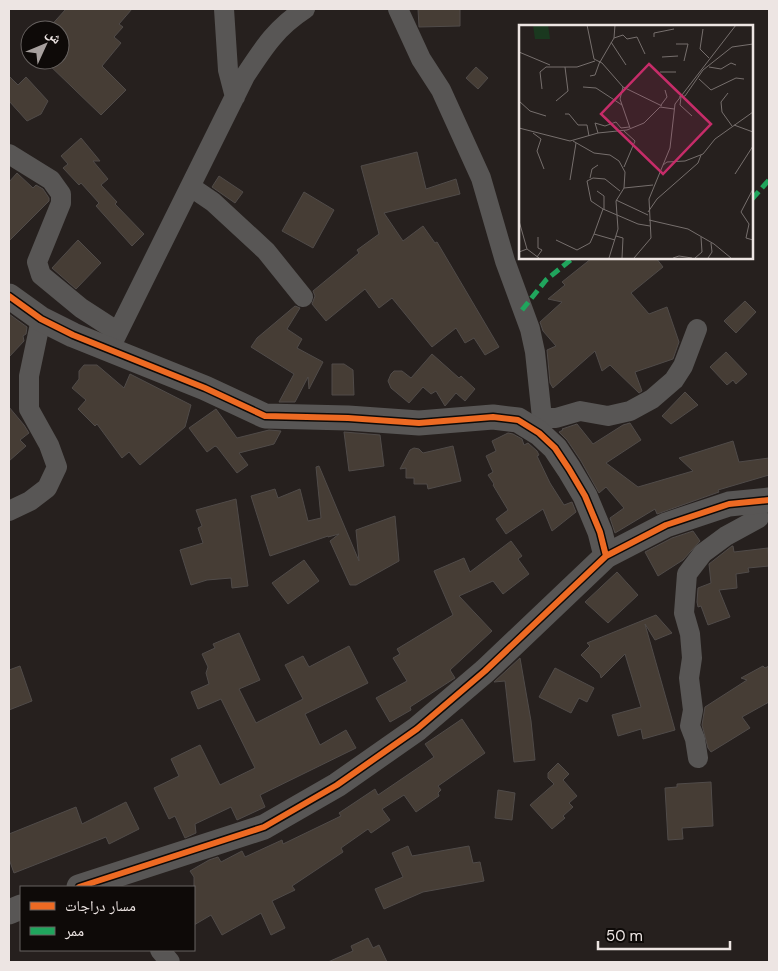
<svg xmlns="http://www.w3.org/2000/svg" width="778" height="971" font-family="'DM Sans','Noto Naskh Arabic',sans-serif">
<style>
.building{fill:#463d35;stroke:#504b49}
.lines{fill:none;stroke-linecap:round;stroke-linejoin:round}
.minor{stroke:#585655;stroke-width:20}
.tertiary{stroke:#585655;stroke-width:25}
.quiet{stroke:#20a55d;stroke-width:5;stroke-dasharray:10 5;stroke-linecap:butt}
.cycleway-casing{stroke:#0e0a08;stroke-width:9}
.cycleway{stroke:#ed6a23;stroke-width:6}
.inset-road{fill:none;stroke:#766f6d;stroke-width:1}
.view{fill:#c62c69;fill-opacity:0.15;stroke:#c62c69;stroke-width:2.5}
.inset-edge{fill:none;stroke:#ede5e3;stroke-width:2.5}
</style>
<rect width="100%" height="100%" fill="#26201e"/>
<path class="building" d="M66,9H132L119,24L123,27L114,37L121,43L102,66L126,90L101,115L44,60H60V30H47Z
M418,9H460V26L419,27Z
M476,67L488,78L478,89L466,78Z
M9,76L18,85L26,77L48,101L41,114L27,121L9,101Z
M81,138L100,161H93L108,179L101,185L117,202L115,204L144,234L132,246L96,206L99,203L81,183L79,185L63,168L68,164L61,156Z
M417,152L426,189L456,179L460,194L384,213L403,241L423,226L435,243L437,242L499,347L485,355L474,338L465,343L456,328L432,347L392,298L379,308L365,289L326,321L312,304L315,296L313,291L359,253L357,250L379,234L361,166Z
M17,173L33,188L36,185L43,189L49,198V201L9,241V182Z
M219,176L243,192L235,203L212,187Z
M304,192L334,210L313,248L282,231Z
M78,240L101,263L76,289L52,268Z
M592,258H656L663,267L631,293L649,314L667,307L679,342L673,359L635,372L642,391L639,393L610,365L602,371L595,351L553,388L550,383L547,350L556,346L543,331L540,322L562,302L548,299L565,285L562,282Z
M745,301L756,312L736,333L724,321Z
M295,306L300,308L287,329L302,339L297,348L323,362L309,389L308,377L295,402H279L294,374L251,347L257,338Z
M9,314L27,327L26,334L23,336L24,341L9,357Z
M726,352L747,374L736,384L733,380L727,385L710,367Z
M432,354L459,378L461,376L475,389L465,401L456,393L445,406L436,391L431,394L423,387L409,403L391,388L388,381L391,374L394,371H402L411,378Z
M332,364H344L353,370L354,395H332Z
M84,365H97L124,388L130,374L191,405L185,427L140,465L129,452L122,458L97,424L95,426L78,409L86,400L72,388L79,379V371Z
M685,392L698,405L671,424L662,416Z
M9,407L24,425L29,433L20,440L26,446L9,461Z
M216,409L237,438L269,430L281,431L274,444L239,453L248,465L237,473L217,447L215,446L207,452L189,428Z
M630,423L641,440L606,463L638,487L693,471L679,458L733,441L739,462L769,458V475L718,490L719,492L657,514L655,509L615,533L610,518L624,508L606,487L599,493L581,461L567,440L559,432L563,430L562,429L577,424L593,444L623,425Z
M344,432L380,435L384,466L349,471Z
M508,433L513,434L522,439L524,445L528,443L537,451L539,455L537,456L550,483L564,505L572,502L576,512L552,531L543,509L506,534L496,519L508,510L493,485L494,484L488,475L493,472L486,456L496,451L492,441Z
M453,446L461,481L428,489L427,484H414V478H406V468L400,469L410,450L414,448L419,449L423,453Z
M319,466L359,561L356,530L395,516L399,561L356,585H350L330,541L339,534L328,537V536L270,556L251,496L275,489L278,498L300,489L308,521L321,518L316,467Z
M236,499L248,586L232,588L231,578L207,580L191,585L180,550L203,543L198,528L202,526L196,510Z
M693,531L700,541L683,560L658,576L645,552L672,538Z
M511,541L522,556L518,559L529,574L503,594L493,581L459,596L492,631L450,670L455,678L410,707L411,710L390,722L376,698L407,681L393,658L400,654L397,649L453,615L434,571L464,558L470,572Z
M732,546H733L734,552L768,548L769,566L748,568L749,572L736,574L737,588L719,590L730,617L708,625L701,606L698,607L697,602L698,588L711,583L709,564Z
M304,560L319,581L288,604L272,583Z
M617,572L638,595L608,623L585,602Z
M656,615L672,633L655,640L645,624L675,730L643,739L641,729L618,736L612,715L641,707L625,654L601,678L600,674L581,655L590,646L587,643Z
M239,633L260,680L239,689L256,723L303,699L285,665L303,656L309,667L349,646L368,683L305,714L320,745L346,730L356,748L260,795L265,807L237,820L231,807L195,824L196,833L185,838L175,816L169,819L154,788L179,776L171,759L200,745L220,785L255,768L221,699L198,709L191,692L209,684L206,673L208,667L202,654L215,648L213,644Z
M520,658L531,721L535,760L514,762L505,681L494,682Z
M20,666L32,701L9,710V670Z
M763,666L765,668L769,666V702L742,717L750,728L711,752L708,748L702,725L705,707L747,680L741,678Z
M555,668L594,688L587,702L579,698L571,713L539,697Z
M462,719L485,753L438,786L441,790L438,793L439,796L416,812L404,795L382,809L390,820L371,833L368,829L341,848L343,852L292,886L295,890L272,901L285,928L271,935L261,913L222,935L211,915L194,925V877L190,871L209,860L218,857L221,862L242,851L245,857L282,840L283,844L341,816L339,813L375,789L378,795L434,757L425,744Z
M558,763L569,774L563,780L577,796L569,803L573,807L563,816L565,818L552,829L530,805L554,784L548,778V773Z
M711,782L713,826L682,828L683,839L668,840L665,788L677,787V784Z
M498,790L515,793L512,820L495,818Z
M126,802L139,829L109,844L106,837L14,873L9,859V834L76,807L82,824Z
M408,846L412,856L469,846L473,863L480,862L484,881L423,892L384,909L375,889L403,877L392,853Z
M368,938L373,948L379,945L387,962H328L353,951L351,946Z"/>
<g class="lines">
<path class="minor" d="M224,9L228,70L235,97
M398,9L421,59L441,90L481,178L505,261L530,329L535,352L542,418L539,433
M9,154L51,180L61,194V203L37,262L41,275L81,308L118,332
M191,187L213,202L266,251L303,297
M109,350L245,76C264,47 276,28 305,9
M542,418H556L580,411L608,416L630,411L652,399L674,380L683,366L697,329
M9,511L30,501L47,488L57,467L49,445L29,409V376L41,319
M698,758L695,739L690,726L693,710L689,678L692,658L690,634L684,613L687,574L703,553L726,536L759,518
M160,950L170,962"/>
<path class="tertiary" d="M9,296L41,319L73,335L205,388L265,416L348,418L419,423L493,417L518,420L539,433L555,448L569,469L585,496L600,532L606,556
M79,887L264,827L337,785L417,729L485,671L606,556L666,525L729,504L769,500
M9,912L21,907"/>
<path class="quiet" d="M752,199L769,180
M522,310L546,280L573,258"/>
<defs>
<path id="cycleway" d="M9,296L41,319L73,335L205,388L265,416L348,418L419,423L493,417L518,420L539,433L555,448L569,469L585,496L600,532L606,556
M79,887L264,827L337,785L417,729L485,671L606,556L666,525L729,504L769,500"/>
</defs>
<use href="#cycleway" class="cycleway-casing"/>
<use href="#cycleway" class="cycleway"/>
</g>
<g transform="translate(519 25)">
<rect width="234" height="234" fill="#26201e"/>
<path d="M14,0H29L31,14H16Z" fill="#1a381f"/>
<path class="inset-road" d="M68,0L75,34L83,38L104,62L143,81M184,4L181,24L190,33M135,12V8L155,4M95,13L104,10L108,14L118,12L126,29M92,17L107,40M157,19H169L165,36M0,27L31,40M143,32L159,31M81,37L95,13L96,0M190,42L202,44L212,38L217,40M141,47H157M71,51L76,50L81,36M180,54L192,65L217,53L225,54M64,62L77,63L103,80M104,62L101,74L111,103M23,64L21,47L27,42H58L76,36M209,68L202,77L203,87L213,101M160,72L166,71L184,45L213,22L234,19M162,72L161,80L173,91M0,76L11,86L27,91M37,76L49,66L46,42M142,80L148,72L146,65M46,89H50L59,100H68L70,111M215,100L234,107M0,103L51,116L79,108L108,105L125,98L141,82L155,84M14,108L22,114L18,126L25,144M79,108L76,98L86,101L97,97L102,103L110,102M54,116L75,128L91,130L100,136L106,147L105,163L134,160M144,140L148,137L166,136L184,129L196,114L234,87M105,142L116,116L105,106M216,149L234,121M71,153L73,144L79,140M51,155L57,118M234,164L222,187L230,199L227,213L234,215M78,166L85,171V185M97,175L129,190M84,184L119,199L131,201M129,187L138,174L179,138L182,130M130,195L169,204L195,219L212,233M0,196L8,224M75,209L84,184L72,176L68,156L74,153L86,154L101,166M97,211L104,213L103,233M37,215L58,225L71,218L75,209L96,215M0,227L8,224L20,233M18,232L23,225L19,223V212M90,233L99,204L97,176L105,163M115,233L132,213L130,174L151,123L156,79L217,0M154,233L160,231L173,233M176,233L183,227L182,212M189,233L193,227L192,218"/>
<path class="view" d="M130,39L192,99L144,149L82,89Z"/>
<rect width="234" height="234" class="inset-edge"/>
</g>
<rect width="778" height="971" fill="none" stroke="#ede5e3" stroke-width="20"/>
<rect x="20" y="886" width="175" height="65" fill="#0e0a08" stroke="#676260"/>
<rect x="30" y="902" width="25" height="8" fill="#ed6a23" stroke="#676260"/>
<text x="65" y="911" font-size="15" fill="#ede5e3">مسار دراجات</text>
<rect x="30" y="927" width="25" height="8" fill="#20a55d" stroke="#676260"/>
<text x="65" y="936" font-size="15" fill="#ede5e3">ممر</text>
<g transform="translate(45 45) rotate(46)"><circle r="24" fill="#0e0a08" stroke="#676260"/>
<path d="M0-4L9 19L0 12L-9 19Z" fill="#a7a09e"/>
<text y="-8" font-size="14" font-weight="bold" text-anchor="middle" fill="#ede5e3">ش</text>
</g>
<path d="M598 941v8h132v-8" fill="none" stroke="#ede5e3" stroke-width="2.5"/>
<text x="606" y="941" font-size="15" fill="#ede5e3" stroke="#0e0a08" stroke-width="4" paint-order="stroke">50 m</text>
</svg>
